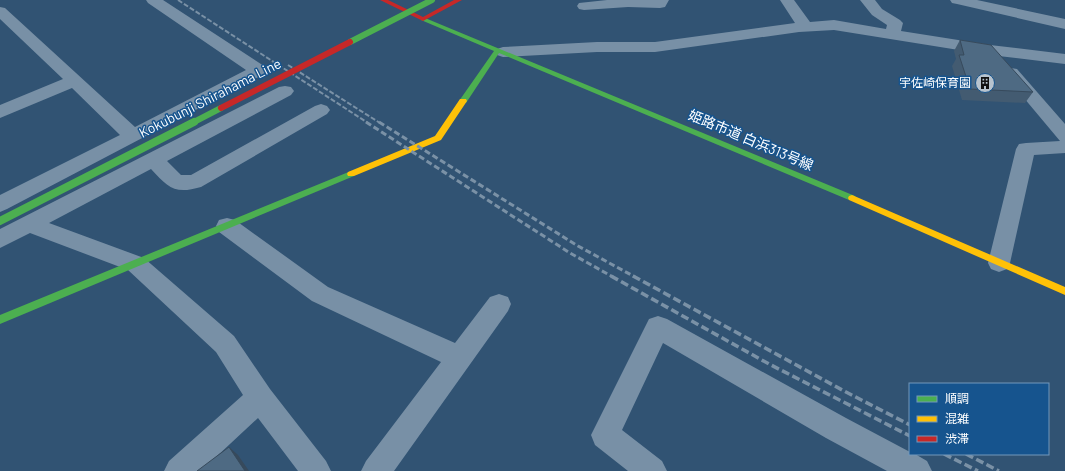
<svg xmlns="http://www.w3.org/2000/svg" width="1065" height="471" font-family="Barlow,'Noto Sans JP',sans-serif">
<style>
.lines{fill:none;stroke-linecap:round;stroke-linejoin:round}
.street{fill:#7890a6;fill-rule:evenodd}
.fast{fill:#4caf50;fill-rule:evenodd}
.slow{fill:#ffc107;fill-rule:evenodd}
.jam{fill:#c62828;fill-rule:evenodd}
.rail-far2{stroke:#7a91a6;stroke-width:2;stroke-dasharray:5 2;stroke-linecap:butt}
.rail-far1{stroke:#7a91a6;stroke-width:3;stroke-dasharray:6 3;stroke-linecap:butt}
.rail{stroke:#7a91a6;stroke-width:3.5;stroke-dasharray:8 3.5;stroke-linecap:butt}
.fast-bridge-far1{stroke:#4caf50;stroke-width:6}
.fast-bridge{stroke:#4caf50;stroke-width:8}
.jam-bridge{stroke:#c62828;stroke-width:6}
.wall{fill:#435b71}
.shaded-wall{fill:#374a5c}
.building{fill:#4e6a83;stroke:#374a5c}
.labels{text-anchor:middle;stroke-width:3;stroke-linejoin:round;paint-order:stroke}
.far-poi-label{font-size:12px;fill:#fff;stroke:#16548e;text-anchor:end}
.street-label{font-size:14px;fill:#fff;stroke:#16548e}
</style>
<rect width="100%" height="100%" fill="#315373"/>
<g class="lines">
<path class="street" d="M146,0H163L264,66L266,70L264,74L7,209L0,212V195L120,135L72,88L0,118V105L63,79L0,19V7L5,8L135,127L246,70L148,3Z
M607,0H669L665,7L660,8L628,7L584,10L579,9L577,6L579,3Z
M780,0H794L810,22L834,20L886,29L887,25L872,15L860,0H875L882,9L900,20L903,23L901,31L990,45L1065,54V64L990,55L834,30L799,32L655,52H597L503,57L497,55L495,52L497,49L503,47L597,42H655L795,23Z
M950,0H977L1065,19V29L957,4L952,3Z
M1011,68L1017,69L1065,124V153L1034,155L1010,263L1007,269L999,272L991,269L988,263L1016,149L1019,144L1026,143L1060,141L1003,73L1005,69Z
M285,86L291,87L294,91L291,95L167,161L181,175H191L315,106L321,104L327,106L330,110L327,114L201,187C174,195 168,187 151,169L49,223L144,258L234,336L270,389L326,461L331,471H298L258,418L201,471H164L169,461L243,395L216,352L128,270L30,233L0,248V229L279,87Z
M227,218L235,220L328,287L455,343L490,297L499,294L508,297L511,304L508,311L394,471H361L366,461L441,362L312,301L219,232L216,226L219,220Z
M658,316L667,319L846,418L910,452V454H915L927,461L932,471H887L826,438L663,343L622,430L662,461L667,471H628L595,445L591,435L649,319Z"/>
<path class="fast" d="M421,18H425L855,196L856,198L855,200H849L499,53L466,103H460L459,101L494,51L421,20Z
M351,171L355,174L354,176L0,324V315Z"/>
<path class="slow" d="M460,99H466L467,101L441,140L354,176H348L347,174L348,172L435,136Z
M852,195L1065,287V295L849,200L848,198L849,196Z"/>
<path class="jam" d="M380,0H388L423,17L454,0H462L423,21Z"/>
<path class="rail-far2" d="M178,0L368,123
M288,65L380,123"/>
<path class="rail-far1" d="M366,122L570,253L613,277
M379,122L578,246L635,277"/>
<path class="rail" d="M611,276L769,364L910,436
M633,276L844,391L910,425
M944,454L978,471
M966,454L999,471"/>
<path class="fast-bridge-far1" d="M350,42L432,0
M192,123L221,108"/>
<path class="fast-bridge" d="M0,221L194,122"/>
<path class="jam-bridge" d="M221,108L350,42"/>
</g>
<path class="wall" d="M960,40L1033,92L1025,103L962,100L952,66L956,59L954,51Z"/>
<path class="shaded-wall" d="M229,447L238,455L249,471H245Z"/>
<path class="building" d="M960,40L991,45L1033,92L970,89L959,55H964Z
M229,447L245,471H197Z"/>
<defs>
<symbol id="building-disc" viewBox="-11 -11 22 22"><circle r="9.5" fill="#b7c3ce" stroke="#16548e"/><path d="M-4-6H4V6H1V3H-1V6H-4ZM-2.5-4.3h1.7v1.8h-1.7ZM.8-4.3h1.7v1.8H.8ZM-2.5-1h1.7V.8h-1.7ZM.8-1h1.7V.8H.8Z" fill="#111"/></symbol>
</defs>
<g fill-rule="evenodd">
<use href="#building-disc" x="974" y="72" width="22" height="22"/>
</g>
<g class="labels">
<g class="far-poi-label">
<text x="971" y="87">宇佐崎保育園</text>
</g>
<g class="street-label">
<text transform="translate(210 98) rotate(-27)" y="5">Kokubunji Shirahama Line</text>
<text transform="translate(751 140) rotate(23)" y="5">姫路市道 白浜313号線</text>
</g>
</g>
<rect x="909" y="383" width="140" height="72" fill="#16548e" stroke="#7398bb"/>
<rect x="917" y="396" width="20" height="6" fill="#4caf50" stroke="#7398bb"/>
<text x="945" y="403" font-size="12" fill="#ffffff">順調</text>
<rect x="917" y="416" width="20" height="6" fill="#ffc107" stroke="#7398bb"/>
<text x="945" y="423" font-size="12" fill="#ffffff">混雑</text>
<rect x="917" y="436" width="20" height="6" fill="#c62828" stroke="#7398bb"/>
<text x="945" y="443" font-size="12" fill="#ffffff">渋滞</text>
</svg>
